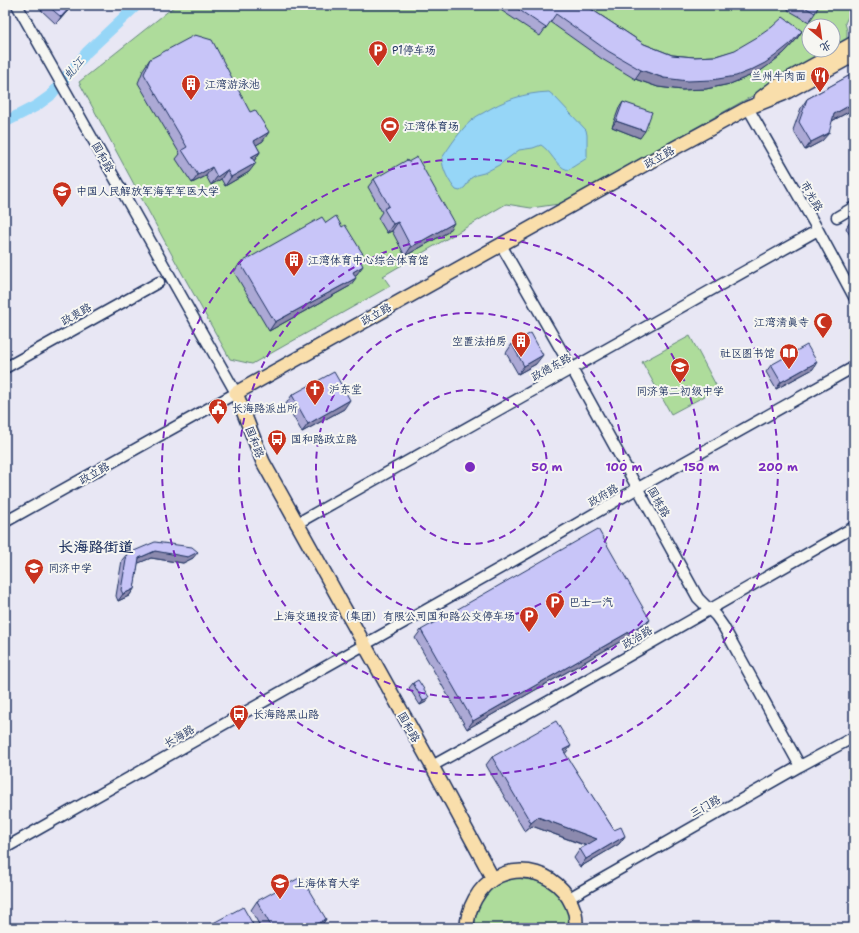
<svg xmlns="http://www.w3.org/2000/svg" width="859" height="933" font-family="'Shantell Sans','LXGW WenKai TC',sans-serif">
<style>
.green{fill:#aedc9b;stroke:#64867c;fill-rule:evenodd}
.water{fill:#96d6f7;stroke:#6593ba}
.lines{fill:none;stroke-linecap:round;stroke-linejoin:round}
.canal{stroke:#96d6f7;stroke-width:11}
.minor-casing{stroke:#1b2f5e;stroke-width:13}
.major-casing{stroke:#1b2f5e;stroke-width:16}
.minor{stroke:#f6f6f2;stroke-width:10}
.major{stroke:#f9deab;stroke-width:13}
.wall{fill:#aca9d5;stroke:#1b2f5e}
.shaded-wall{fill:#8c8aae;stroke:#1b2f5e}
.building{fill:#c8c5f8;stroke:#1b2f5e}
.ring{fill:none;stroke:#7b2cbf;stroke-width:2;stroke-dasharray:7 5}
.labels{text-anchor:middle;stroke-width:4;stroke-linejoin:round;paint-order:stroke}
.poi-label{font-size:11px;fill:#1b2f5e;stroke:#f6f6f2;text-anchor:start}
.street-label{font-size:11px;fill:#1b2f5e;stroke:#f6f6f2}
.water-label{font-size:12px;font-style:italic;fill:#3a5984;stroke:#f6f6f2}
.district-label{font-size:15px;font-weight:bold;fill:#1b2f5e;stroke:#f6f6f2}
.centre{fill:#7b2cbf;stroke:#f6f6f2;stroke-width:2}
.ring-label{font-size:12px;text-anchor:middle;font-weight:bold;fill:#7b2cbf;stroke:#f6f6f2;stroke-width:4;stroke-linejoin:round;paint-order:stroke}
</style>
<rect width="100%" height="100%" fill="#e8e7f4"/>
<filter id="ink" filterUnits="userSpaceOnUse"><feTurbulence type="fractalNoise" baseFrequency=".025" numOctaves="2"/><feDisplacementMap in="SourceGraphic" scale="8" xChannelSelector="R" yChannelSelector="G"/><feConvolveMatrix kernelMatrix="1 2 1 2 8 2 1 2 1" color-interpolation-filters="sRGB"/></filter>
<g filter="url(#ink)">
<path class="green" d="M176,5H854L845,23L847,30V43L559,204L531,208L506,204L383,276L390,286L252,364L230,359L178,266L79,82ZM809,26H833V50H809Z
M690,336L718,389L671,414L642,362Z
M515,878L539,881L557,892L565,903L568,913L570,928H475C474,910 484,892 500,883C504,881 510,880 515,878Z"/>
<path class="water" d="M549,92L555,97L586,130L587,135V158L568,170C555,166 552,152 541,145L533,148L519,150L499,165L484,173L476,175L471,178L465,187L460,191L456,190C449,182 442,169 442,158C450,146 461,129 472,120C475,117 479,115 483,113C504,100 524,93 549,92Z"/>
<g class="lines">
<path class="canal" d="M5,122L36,106L50,96L87,52L137,5"/>
<defs>
<path id="minor" d="M748,108L818,230L854,297
M837,217L854,207
M501,245L572,369L698,598L716,616L723,626L800,766
M5,368L159,282
M5,522L236,393L17,5
M296,524L818,230
M432,766L569,690L854,527
M5,848L364,645L527,553L638,488L854,367
M569,898L800,766L854,737"/>
<path id="major" d="M761,98L778,85L854,43
M493,879L432,766L263,462L236,393L649,162L748,108L783,94L854,55
M467,928C467,918 470,908 475,899C499,855 561,865 575,913C576,917 576,923 576,928"/>
</defs>
<use href="#minor" class="minor-casing"/>
<use href="#major" class="major-casing"/>
<use href="#minor" class="minor"/>
<use href="#major" class="major"/>
</g>
<path class="wall" d="M43,5H73L56,24L40,9Z
M493,5H585L644,44L672,55L694,57L716,56L802,31L796,40L784,53L759,72L730,84L706,89L682,90L658,87L635,79L602,59L550,22L540,36Z
M789,5H819L815,13L809,22L788,10Z
M150,59L263,141L256,145L260,152L254,161L249,172L225,186L221,179L211,185L206,176L192,183L176,159L180,154L138,83L144,68Z
M854,73V109L832,121L822,141L805,150L793,130L801,108L807,99Z
M623,102L640,138L612,127L619,108Z
M374,179L448,232L405,256L392,231L387,233L378,218L382,212L368,187Z
M854,216V240L853,241L846,228Z
M326,223L342,227L363,254L359,259L357,274L355,276L350,286L269,331L234,272L240,263Z
M512,344L536,364L518,374L506,353Z
M771,365L813,369L776,389L766,372Z
M292,395L344,409L302,432L286,404Z
M127,554L193,558L183,563L151,558L138,563L134,589L129,596L118,601L116,596L122,560Z
M644,628L467,729L415,638L421,630Z
M413,683L429,697L426,702L420,705L409,688Z
M565,754L614,830L625,836L619,844L580,867L574,858L580,849L586,846L532,826L525,832L486,765L492,757Z
M257,901L326,919L320,928H261L251,910Z"/>
<path class="shaded-wall" d="M72,5H73L56,24L61,17Z
M802,31L796,40L784,53L769,65L759,72L730,84L706,89L682,90L658,87L635,79L641,70L664,78Z
M10,71L5,78V74Z
M854,103V109L828,123L834,114Z
M616,121L645,131L640,138L612,127Z
M269,132L263,141L248,150L254,141Z
M829,133L822,141L805,150L811,142Z
M260,152L254,161L251,157Z
M256,163L249,172L225,186L231,177Z
M212,167L206,176L192,183L198,175Z
M227,170L221,179L211,185L217,177Z
M398,222L392,231L387,233L393,224Z
M454,223L448,232L405,256L411,247Z
M363,266L357,274L347,281L353,272Z
M356,278L350,286L269,331L275,322Z
M543,355L536,364L518,374L524,366Z
M817,362L813,369L776,389L781,382Z
M350,400L344,409L302,432L308,424Z
M155,551L198,552L193,558L183,563L151,558L134,565L139,558Z
M134,589L129,596L118,601L123,594Z
M650,620L644,628L467,729L473,721Z
M429,697L426,702L420,705L423,701Z
M571,746L565,754L563,750Z
M538,817L597,839L590,847L532,826L525,832L531,823Z
M625,836L619,844L580,867L586,859Z
M326,919L320,928H310Z"/>
<path class="building" d="M47,5H72L61,17Z
M512,5H585L644,44L672,55L694,57L716,56L735,50L759,36L772,27L783,17L802,31L790,44L775,56L765,63L749,71L736,76L712,80L688,81L664,78L641,70L608,51L556,14L546,28Z
M801,5H819L815,13Z
M195,35L212,40L250,112L255,110L269,132L254,141L260,152L251,157L256,163L231,177L227,170L217,177L212,167L198,175L182,150L187,147L144,74L150,59Z
M5,63L10,71L5,74Z
M854,73V103L834,114L829,133L811,142L799,122L807,99Z
M623,102L652,112L645,131L616,121Z
M417,157L454,223L411,247L398,222L393,224L384,209L389,206L374,179L407,160L408,162Z
M336,216L342,227L345,225L363,254L358,256L363,266L353,272L356,278L275,322L240,263L322,217L326,223Z
M531,333L543,355L524,366L512,344Z
M807,345L817,362L781,382L771,365Z
M334,372L350,400L308,424L292,395Z
M598,529L650,620L473,721L421,630Z
M155,542L192,547L198,552L188,557L155,551L139,558L134,589L123,594L121,590L127,554Z
M418,680L429,697L423,701L413,683Z
M556,721L571,746L563,750L614,830L621,827L625,836L586,859L580,849L597,839L538,817L531,823L492,757Z
M301,877L326,919L310,928H272L257,901Z
M243,907L255,928H204Z"/>
</g>
<g class="ring">
<circle cx="470" cy="467" r="77"/>
<circle cx="470" cy="467" r="154"/>
<circle cx="470" cy="467" r="231"/>
<circle cx="470" cy="467" r="308"/>
</g>
<defs>
<symbol id="parking-pin" viewBox="-11 -11 22 30"><path d="M0 17L-7.5 6A9.5 9.5 0 1 1 7.5 6Z" fill="#c8321e" stroke="#f6f6f2"/><path d="M-3.5-5.5H1a3.5 3.5 0 0 1 0 7H-1V5.5H-3.5ZM-1-3.4V-.6H.8a1.4 1.4 0 0 0 0-2.8Z" fill="#fff"/></symbol>
<symbol id="restaurant-pin" viewBox="-11 -11 22 30"><path d="M0 17L-7.5 6A9.5 9.5 0 1 1 7.5 6Z" fill="#c8321e" stroke="#f6f6f2"/><path d="M-5-6h1v4h1v-4h1v4h1v-4h1v5L-1.5 .5V6h-2V.5L-5-1ZM5-6V6H3V1.5H1.5Q1.5-4 5-6Z" fill="#fff"/></symbol>
<symbol id="building-pin" viewBox="-11 -11 22 30"><path d="M0 17L-7.5 6A9.5 9.5 0 1 1 7.5 6Z" fill="#c8321e" stroke="#f6f6f2"/><path d="M-4-6H4V6H1V3H-1V6H-4ZM-2.5-4.3h1.7v1.8h-1.7ZM.8-4.3h1.7v1.8H.8ZM-2.5-1h1.7V.8h-1.7ZM.8-1h1.7V.8H.8Z" fill="#fff"/></symbol>
<symbol id="stadium-pin" viewBox="-11 -11 22 30"><path d="M0 17L-7.5 6A9.5 9.5 0 1 1 7.5 6Z" fill="#c8321e" stroke="#f6f6f2"/><path d="M0-5a6.5 5 0 1 0 0 10a6.5 5 0 1 0 0-10ZM-3.5-1.8h7v3.6h-7Z" fill="#fff"/></symbol>
<symbol id="university-pin" viewBox="-11 -11 22 30"><path d="M0 17L-7.5 6A9.5 9.5 0 1 1 7.5 6Z" fill="#c8321e" stroke="#f6f6f2"/><path d="M0-5L7-2L0 1L-7-2ZM-4 1L0 2.5L4 1V4Q0 6-4 4Z" fill="#fff"/></symbol>
<symbol id="mosque-pin" viewBox="-11 -11 22 30"><path d="M0 17L-7.5 6A9.5 9.5 0 1 1 7.5 6Z" fill="#c8321e" stroke="#f6f6f2"/><path d="M3.5-4.9A6 6 0 1 0 3.5 4.9A5 5 0 1 1 3.5-4.9Z" fill="#fff"/></symbol>
<symbol id="library-pin" viewBox="-11 -11 22 30"><path d="M0 17L-7.5 6A9.5 9.5 0 1 1 7.5 6Z" fill="#c8321e" stroke="#f6f6f2"/><path d="M-6-4Q-3-5.5-.7-3.5V5Q-3 3-6 4ZM6-4Q3-5.5 .7-3.5V5Q3 3 6 4Z" fill="#fff"/></symbol>
<symbol id="school-pin" viewBox="-11 -11 22 30"><path d="M0 17L-7.5 6A9.5 9.5 0 1 1 7.5 6Z" fill="#c8321e" stroke="#f6f6f2"/><path d="M0-5L7-2L0 1L-7-2ZM-4 1L0 2.5L4 1V4Q0 6-4 4Z" fill="#fff"/></symbol>
<symbol id="church-pin" viewBox="-11 -11 22 30"><path d="M0 17L-7.5 6A9.5 9.5 0 1 1 7.5 6Z" fill="#c8321e" stroke="#f6f6f2"/><path d="M-1.2-6h2.4v3.5h3.3v2.4h-3.3V6h-2.4V-.1h-3.3v-2.4h3.3Z" fill="#fff"/></symbol>
<symbol id="civic-pin" viewBox="-11 -11 22 30"><path d="M0 17L-7.5 6A9.5 9.5 0 1 1 7.5 6Z" fill="#c8321e" stroke="#f6f6f2"/><path d="M-.6-6.5H3V-4.5H.6V-3L4-1V1h2V6H-6V1h2V-1L-.6-3ZM-1.2 2.5V6h2.4V2.5Z" fill="#fff"/></symbol>
<symbol id="bus-pin" viewBox="-11 -11 22 30"><path d="M0 17L-7.5 6A9.5 9.5 0 1 1 7.5 6Z" fill="#c8321e" stroke="#f6f6f2"/><path d="M-5-6H5V4H4V6H2V4H-2V6H-4V4H-5ZM-3.5-4V0h7V-4ZM-3.5 1.2v1.5H-2V1.2ZM2 1.2v1.5H3.5V1.2Z" fill="#fff"/></symbol>
</defs>
<g fill-rule="evenodd">
<use href="#parking-pin" x="367" y="39" width="22" height="30"/>
<use href="#restaurant-pin" x="809" y="65" width="22" height="30"/>
<use href="#building-pin" x="180" y="73" width="22" height="30"/>
<use href="#stadium-pin" x="379" y="115" width="22" height="30"/>
<use href="#university-pin" x="51" y="180" width="22" height="30"/>
<use href="#building-pin" x="283" y="249" width="22" height="30"/>
<use href="#mosque-pin" x="812" y="311" width="22" height="30"/>
<use href="#building-pin" x="510" y="330" width="22" height="30"/>
<use href="#library-pin" x="778" y="342" width="22" height="30"/>
<use href="#school-pin" x="669" y="356" width="22" height="30"/>
<use href="#church-pin" x="304" y="378" width="22" height="30"/>
<use href="#civic-pin" x="207" y="397" width="22" height="30"/>
<use href="#bus-pin" x="266" y="428" width="22" height="30"/>
<use href="#school-pin" x="23" y="557" width="22" height="30"/>
<use href="#parking-pin" x="544" y="591" width="22" height="30"/>
<use href="#parking-pin" x="518" y="605" width="22" height="30"/>
<use href="#bus-pin" x="228" y="703" width="22" height="30"/>
<use href="#university-pin" x="269" y="872" width="22" height="30"/>
</g>
<g class="labels">
<g class="poi-label">
<text x="392" y="54">P1停车场</text>
<text x="806" y="80" text-anchor="end">兰州牛肉面</text>
<text x="205" y="88">江湾游泳池</text>
<text x="404" y="130">江湾体育场</text>
<text x="76" y="195">中国人民解放军海军军医大学</text>
<text x="308" y="264">江湾体育中心综合体育馆</text>
<text x="809" y="326" text-anchor="end">江湾清真寺</text>
<text x="507" y="345" text-anchor="end">空置法拍房</text>
<text x="775" y="357" text-anchor="end">社区图书馆</text>
<text x="329" y="393">沪东堂</text>
<text x="680" y="395" text-anchor="middle">同济第二初级中学</text>
<text x="232" y="412">长海路派出所</text>
<text x="291" y="443">国和路政立路</text>
<text x="48" y="572">同济中学</text>
<text x="569" y="606">巴士一汽</text>
<text x="515" y="620" text-anchor="end">上海交通投资（集团）有限公司国和路公交停车场</text>
<text x="253" y="718">长海路黑山路</text>
<text x="294" y="887">上海体育大学</text>
</g>
<g class="street-label">
<text transform="translate(103 157) rotate(61)" y="4">国和路</text>
<text transform="translate(659 157) rotate(-29)" y="4">政立路</text>
<text transform="translate(812 196) rotate(61)" y="4">市光路</text>
<text transform="translate(76 314) rotate(-29)" y="4">政衷路</text>
<text transform="translate(376 314) rotate(-29)" y="4">政立路</text>
<text transform="translate(551 367) rotate(-29)" y="4">政德东路</text>
<text transform="translate(255 442) rotate(69)" y="4">国和路</text>
<text transform="translate(94 473) rotate(-29)" y="4">政立路</text>
<text transform="translate(603 495) rotate(-30)" y="4">政府路</text>
<text transform="translate(659 502) rotate(61)" y="4">国栋路</text>
<text transform="translate(637 637) rotate(-30)" y="4">政治路</text>
<text transform="translate(409 727) rotate(61)" y="4">国和路</text>
<text transform="translate(179 736) rotate(-30)" y="4">长海路</text>
<text transform="translate(705 806) rotate(-29)" y="4">三门路</text>
</g>
<g class="water-label">
<text transform="translate(74 68) rotate(-49)" y="4">虬江</text>
</g>
<g class="district-label">
<text x="96" y="552">长海路街道</text>
</g>
</g>
<circle cx="470" cy="467" r="6" class="centre"/>
<g class="ring-label">
<text x="547" y="471">50 m</text>
<text x="624" y="471">100 m</text>
<text x="701" y="471">150 m</text>
<text x="778" y="471">200 m</text>
</g>
<rect width="859" height="933" fill="none" stroke="#f6f6f2" stroke-width="20"/>
<rect x="10" y="10" width="839" height="913" fill="none" stroke="#1b2f5e" stroke-width="1.5" filter="url(#ink)"/>
<g transform="translate(821 38) rotate(151)"><circle r="19" fill="#f6f6f2" stroke="#9ea6b7"/>
<path d="M0-3L7 15L0 10L-7 15Z" fill="#c8321e"/>
<text y="-6" font-size="11" font-weight="bold" text-anchor="middle" fill="#1b2f5e">北</text>
</g>
</svg>
